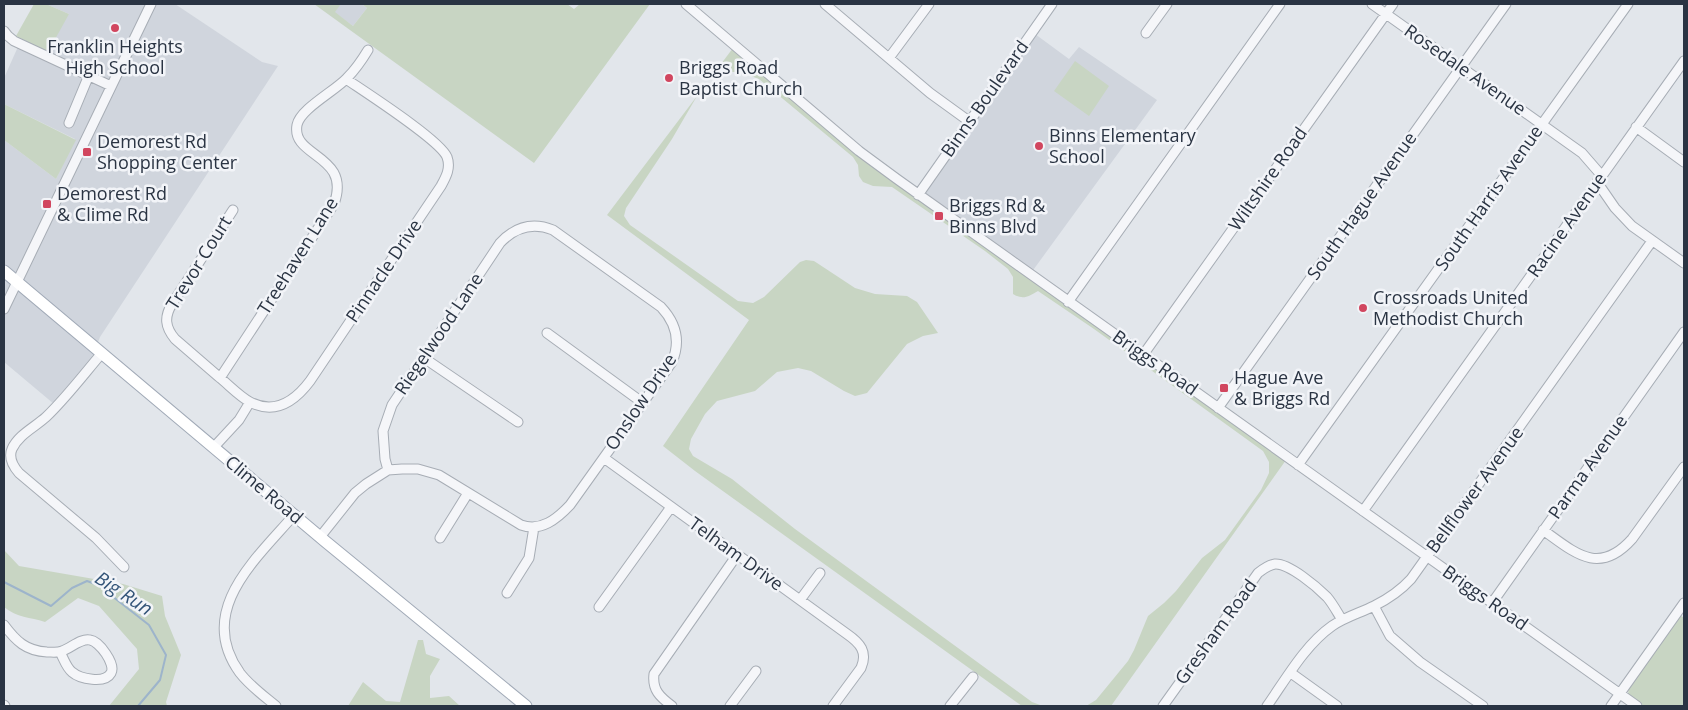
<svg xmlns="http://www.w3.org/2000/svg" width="1688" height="710" font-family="'Open Sans',sans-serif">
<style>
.built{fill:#d0d5dd}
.green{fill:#c8d5c3}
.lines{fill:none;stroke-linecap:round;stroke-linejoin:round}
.stream{stroke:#9db4cb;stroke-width:2}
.minor-casing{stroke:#a7adb5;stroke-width:11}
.major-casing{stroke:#a1aab7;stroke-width:13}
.minor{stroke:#f5f6f9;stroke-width:9}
.major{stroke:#fff;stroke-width:11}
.poi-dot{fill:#d1465f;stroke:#f2f4f8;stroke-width:2}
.labels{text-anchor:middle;stroke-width:5;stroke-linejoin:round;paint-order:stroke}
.poi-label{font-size:18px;fill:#2a3443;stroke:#f2f4f8;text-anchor:start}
.street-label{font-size:18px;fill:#2a3443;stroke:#f2f4f8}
.water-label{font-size:19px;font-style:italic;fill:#335478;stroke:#f2f4f8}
</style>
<rect width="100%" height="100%" fill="#e2e6eb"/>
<path class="built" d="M46,4H175L262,62L278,66L100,337L92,358L54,404L4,362V140L56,179L75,139L4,104V78L21,40L69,14Z
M341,4H362L367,8L353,26L334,12Z
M1035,34L1069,59L1079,47L1157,100L1031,273L921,192Z"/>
<path class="green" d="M34,4H46L69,14L48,52L16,36Z
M314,4H341L335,12L353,26L367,8L362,4H567L574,9L580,4H650L534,163Z
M733,48L895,183L1286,460L1111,706H1086L1096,700L1128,661L1134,650L1148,616L1164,603L1176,591L1202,558L1225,540L1261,490L1269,473V462L1263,451L1094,329L1038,291C1028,297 1023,300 1013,294V277L1008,269L985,251L892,187L873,186L863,182L859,176L858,165L853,157L759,79C736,70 732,69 709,80Z
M1075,61L1109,86L1089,116L1054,91Z
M697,96L672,139L626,208L624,216L630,225L738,301L753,303L764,297L800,262L806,260L814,261L855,288L875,294L907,296L917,302L938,333L923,336L907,344L867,393L855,396L844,391L811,371L798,368L777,372L755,391L717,401L705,414L691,439L689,449L693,456L732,479L795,529L1032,702L1043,706H1022L695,471L663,446L749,320L607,215Z
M4,104L76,140L56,179L4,140Z
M4,550L19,566L123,584L162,596L165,616L181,655L166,702L167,706H109L139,669L137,649L99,606L78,598L45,622C30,617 17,618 4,607Z
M1680,615L1684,618V706H1644L1628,694L1629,687Z
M418,640H423L426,654L440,659L430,676V698L449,696L460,706H348L363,682L386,701L400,702Z"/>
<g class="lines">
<path class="stream" d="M4,582L51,606L72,588L87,581L98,585L149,625L166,655L160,680L138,706"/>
<defs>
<path id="minor" d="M686,4L859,151L897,179L1637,706
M825,4L930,93L970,122
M1372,4L1582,153L1602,176
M4,31L8,36L14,41L111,86
M1146,33L1167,4
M889,58L929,4
M69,123L89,75
M1636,127L1684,162
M1597,182L1615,208L1632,226L1684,263
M918,195L1052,4
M233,210L172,304C164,317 165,327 175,339C190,352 205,365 219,377C229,385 239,396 250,402C275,415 295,401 310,381L441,186C446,177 451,168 447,157C440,140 365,92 346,79
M1068,302L1280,4
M4,309L151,4
M547,333L643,403
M102,353C84,374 66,398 46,417C35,427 18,435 12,449C8,458 13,466 19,473L96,538L124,567
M1143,355L1393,4
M424,358L518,422
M220,378L334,204C352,154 291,158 297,125C300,109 335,91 347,78C355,70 362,60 368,50
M1218,408L1506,4
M214,447L239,420L250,402
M604,458L847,634C860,643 868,652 861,668L833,706
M1298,465L1628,4
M1363,511L1684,61
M1543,530C1575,553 1599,576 1632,539L1684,467
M320,537L355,493L366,484L388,470L402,469H418L439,475L521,525C541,532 557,519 570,505L672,362C681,341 676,323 661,307L553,230C533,222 515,227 500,243L392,405L383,431L385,459L388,470
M440,538L468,493
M507,593L529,558L534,527
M800,600L820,573
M1492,603L1684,332
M1374,606L1390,636L1420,662L1483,706
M599,607L671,507
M4,625C16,641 26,651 47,652C52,652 58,653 62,651C71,648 81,638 90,640C99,641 116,664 111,673C105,684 80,679 72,672C66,667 64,659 60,652
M1291,673L1337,706
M4,705L5,706
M276,706C264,696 250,686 240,673C195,611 256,559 294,515
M672,706C660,697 652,690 654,674L737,555
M730,706L756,671
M950,706L973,677
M1163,706L1258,573C1263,569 1268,565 1275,564C1289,563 1317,587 1327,597C1333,604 1337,612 1342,620
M1267,706C1286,679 1305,645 1332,626C1345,617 1360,613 1374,606C1388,599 1401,590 1411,579L1652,241
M1611,706L1684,603"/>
<path id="major" d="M4,271L326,542L526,706"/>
</defs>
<use href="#minor" class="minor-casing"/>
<use href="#major" class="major-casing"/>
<use href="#minor" class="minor"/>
<use href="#major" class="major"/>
</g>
<g class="poi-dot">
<circle cx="115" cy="28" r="5"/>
<circle cx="669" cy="78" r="5"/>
<circle cx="1039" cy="146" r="5"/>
<rect x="82" y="147" width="10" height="10" rx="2.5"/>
<rect x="42" y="199" width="10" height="10" rx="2.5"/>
<rect x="934" y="211" width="10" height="10" rx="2.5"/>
<circle cx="1363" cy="308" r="5"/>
<rect x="1219" y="383" width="10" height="10" rx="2.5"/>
</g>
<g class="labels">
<g class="poi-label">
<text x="115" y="53" text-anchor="middle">Franklin Heights<tspan x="115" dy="21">High School</tspan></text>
<text x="679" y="74">Briggs Road<tspan x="679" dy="21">Baptist Church</tspan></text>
<text x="1049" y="142">Binns Elementary<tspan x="1049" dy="21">School</tspan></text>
<text x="97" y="148">Demorest Rd<tspan x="97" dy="21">Shopping Center</tspan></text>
<text x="57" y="200">Demorest Rd<tspan x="57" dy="21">&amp; Clime Rd</tspan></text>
<text x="949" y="212">Briggs Rd &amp;<tspan x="949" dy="21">Binns Blvd</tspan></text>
<text x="1373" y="304">Crossroads United<tspan x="1373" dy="21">Methodist Church</tspan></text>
<text x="1234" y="384">Hague Ave<tspan x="1234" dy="21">&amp; Briggs Rd</tspan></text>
</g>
<g class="street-label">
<text transform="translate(1465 70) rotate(35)" y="6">Rosedale Avenue</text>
<text transform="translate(985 99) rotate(-55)" y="6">Binns Boulevard</text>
<text transform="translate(1268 179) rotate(-55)" y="6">Wiltshire Road</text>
<text transform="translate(1489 198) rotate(-55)" y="6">South Harris Avenue</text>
<text transform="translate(1362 206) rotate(-55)" y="6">South Hague Avenue</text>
<text transform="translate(1567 225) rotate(-55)" y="6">Racine Avenue</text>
<text transform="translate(298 256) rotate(-58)" y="6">Treehaven Lane</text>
<text transform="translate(199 263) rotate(-58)" y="6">Trevor Court</text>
<text transform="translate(384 271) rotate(-56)" y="6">Pinnacle Drive</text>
<text transform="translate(439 334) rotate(-56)" y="6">Riegelwood Lane</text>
<text transform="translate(1155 363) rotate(35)" y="6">Briggs Road</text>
<text transform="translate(641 402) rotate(-56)" y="6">Onslow Drive</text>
<text transform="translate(1588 467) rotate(-55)" y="6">Parma Avenue</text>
<text transform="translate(264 490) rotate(40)" y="6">Clime Road</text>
<text transform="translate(1475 490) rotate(-54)" y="6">Bellflower Avenue</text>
<text transform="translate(736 554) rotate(36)" y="6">Telham Drive</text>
<text transform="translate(1485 598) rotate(35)" y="6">Briggs Road</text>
<text transform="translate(1216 632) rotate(-54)" y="6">Gresham Road</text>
</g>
<g class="water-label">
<text transform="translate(124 593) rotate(33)" y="7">Big Run</text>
</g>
</g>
<rect width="1688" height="710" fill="none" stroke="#2a3443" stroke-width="10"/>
</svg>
